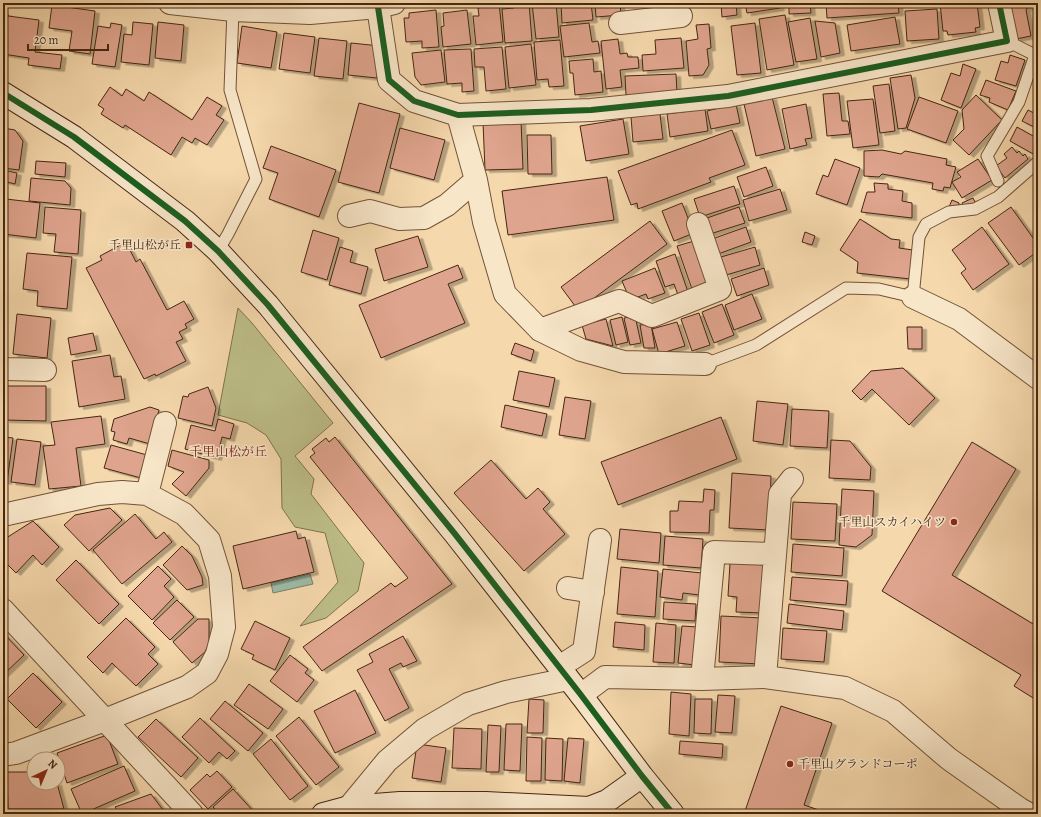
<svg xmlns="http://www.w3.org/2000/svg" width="1041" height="817" font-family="Alegreya,'Noto Serif JP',serif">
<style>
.green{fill:#bdbe88;stroke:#82724d}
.water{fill:#9dbba5;stroke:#7a806a}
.building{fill:#dfa48d;stroke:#462712;filter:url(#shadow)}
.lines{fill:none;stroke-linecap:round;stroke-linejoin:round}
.lane-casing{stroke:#725338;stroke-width:13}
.street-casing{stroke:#725338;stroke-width:24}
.secondary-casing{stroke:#462712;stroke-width:24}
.lane{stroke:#f8e6c9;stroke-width:11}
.street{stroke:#f8e6c9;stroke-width:22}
.secondary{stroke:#f8e6c9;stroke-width:22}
.cycleway-casing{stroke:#f8e6c9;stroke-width:8}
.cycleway{stroke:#1b5e20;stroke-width:6}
.poi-dot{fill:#8f2418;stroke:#f8e6c9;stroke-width:1.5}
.labels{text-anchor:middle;stroke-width:3;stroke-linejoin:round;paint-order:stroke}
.poi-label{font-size:12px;fill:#462712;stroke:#f8e6c9;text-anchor:end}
.neighbourhood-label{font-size:13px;fill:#7a1f14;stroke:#f8e6c9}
</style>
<defs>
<filter id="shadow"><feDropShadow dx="4.5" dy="2.5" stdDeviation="0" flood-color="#0004"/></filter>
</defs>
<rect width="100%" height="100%" fill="#f5d8ac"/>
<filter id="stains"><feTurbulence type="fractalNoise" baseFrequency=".005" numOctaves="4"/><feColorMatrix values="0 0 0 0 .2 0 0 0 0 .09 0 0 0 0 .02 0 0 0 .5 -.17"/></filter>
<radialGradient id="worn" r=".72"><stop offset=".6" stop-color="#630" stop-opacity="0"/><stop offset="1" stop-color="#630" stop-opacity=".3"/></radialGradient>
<path class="green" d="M238,308L252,323L333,423L295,456L314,479L311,494L364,563L358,591L326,618L300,626L338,582L325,533L295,527L282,508L281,459L266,435L247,423L218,415Z"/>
<path class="water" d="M310,574L313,584L273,593L271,583Z"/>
<path class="building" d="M485,3H499L503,42L476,45L473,16H479L478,8L485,7Z
M513,3H529L532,41L505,43L502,9L514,8Z
M532,3H556L559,37L536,39Z
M561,3H591L593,20L562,23Z
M595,3H620L621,15L596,17Z
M651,3H676L678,13L659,15L651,7Z
M721,3H736L737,15L722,17Z
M745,3H779L780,8L747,13Z
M789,3H810L811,13L789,14Z
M826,3H898L899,13L827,18Z
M904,3H935L904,5Z
M940,3H977L980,27L975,28L976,32L948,35L947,31H943Z
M1009,3H1031L1026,10L1031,36L1016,39Z
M52,5L95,11L90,54L69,51L72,31L49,28Z
M937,9L939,39L907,41L905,11Z
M436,10L439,47L422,48V41L406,42L404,18H409V13Z
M467,10L471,44L443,47L441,27L444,26L443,13Z
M3,13L8,14V16L39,20L35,52L62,55L60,69L28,65L29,58L3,54Z
M785,15L794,65L767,70L759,19Z
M895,17L900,44L851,51L847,25Z
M810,18L817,59L796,62L788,22Z
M815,21L835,23L840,53L821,57Z
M133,22L153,24L149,65L121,62L124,34L132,35Z
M158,22L184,25L181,61L155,58Z
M111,23L122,25L115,67L92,64L98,26L110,28Z
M589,23L592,42L598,41L600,53L564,57L560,26Z
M755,23L761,73L737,75L731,26Z
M709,24L711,48L707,49L709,65L703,75L689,76L686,41L698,39L696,25Z
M242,26L277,32L271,68L237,63Z
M284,33L315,37L310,73L279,69Z
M319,38L347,41L343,79L314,76Z
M681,38L684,68L643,71L642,55L656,54L655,40Z
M618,39L620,54L627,53L628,57H638L639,68L620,70L622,87L606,89L601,41Z
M560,40L564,86L549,87L548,79L537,80L534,42Z
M351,43L380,46L377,78L348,75Z
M531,44L536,85L509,88L505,47Z
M502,47L506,89L486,91L484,67H475L474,49Z
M471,49L474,91L462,92V83L447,84L444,50Z
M441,50L445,82L421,85L415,77L412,53Z
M1010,55L1025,60L1016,86L995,80L1001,61L1008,63Z
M593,59L594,72L601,71L603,92L575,95L573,73H570L569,61Z
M963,64L976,69L961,108L941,100L951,73L960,76Z
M676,74L677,93L626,95L625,76Z
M911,75L915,98L906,128L898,129L890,78Z
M986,80L1016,91L1008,110L989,102L990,98L980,95Z
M889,84L895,131L880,133L873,86Z
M110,87L122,96L126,89L144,101L149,92L192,120L207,97L222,106L216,115L224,120L207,145L195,138L192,143L182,137L171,155L125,125L123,128L101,114L104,109L98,105Z
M839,93L842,121H848L850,134L827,136L823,94Z
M976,95L1002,120L969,155L953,140L964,129L962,110Z
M772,97L785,149L756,156L744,104Z
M919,97L958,111L946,143L907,129Z
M873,99L879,145L853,148L847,101Z
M359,103L400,114L379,193L338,182Z
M736,104L740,123L711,129L707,111Z
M806,104L812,138L805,139L807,145L790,149L782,109Z
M705,109L708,131L670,137L667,114Z
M1028,110L1038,115V129L1022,121Z
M660,114L663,139L633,142L631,117Z
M623,119L629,154L586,161L580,126Z
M521,121L523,169L485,170L483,122Z
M1017,127L1033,136L1036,130L1038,131V153L1035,155L1010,141Z
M3,128L15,130L23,141L19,170L3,168Z
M400,128L445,140L434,180L390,168Z
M732,130L745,165L709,178L711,182L638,209L637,203L631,205L618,171Z
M527,135H551L552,174H528Z
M271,146L336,170L319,217L269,199L278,173L263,168Z
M1012,147L1017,153L1019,151L1023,156L1025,154L1028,159L1005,178L996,166L1007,158L1004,154Z
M882,150L901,154L905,151L947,159L946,165L956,167L950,188L944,187L943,191L932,189L933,183L882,174L879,177L864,176V151Z
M835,159L860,168L847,205L816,194L823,175L828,177Z
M978,159L992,180L962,198L952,182L961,177L957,172Z
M36,161L66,163L65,177L35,174Z
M766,167L773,186L744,197L737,177Z
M3,170L17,173L15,184L3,181Z
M607,177L614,220L508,235L502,191Z
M31,178L65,181L71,188L70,205L29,201Z
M874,183L888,184V189L903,191L902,201L912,203V218L861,212L867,192H875Z
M734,186L740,204L700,217L694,199Z
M780,189L787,210L749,221L743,200Z
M973,198L976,204L965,209L962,203Z
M6,199L40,203L36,238L3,234V220Z
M952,200L959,203L957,210L949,207Z
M682,203L694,233L674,241L662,211Z
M45,207L81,210L78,254L54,252L56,234L43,233Z
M739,207L745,223L710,234L704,219Z
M1011,207L1038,245V251L1019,265L988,223Z
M860,219L891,239L900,240L899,248L913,250L910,279L857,273L858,262L840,250Z
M650,221L667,244L578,310L561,287Z
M746,227L751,242L718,254L712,239Z
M982,227L1009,264L973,290L961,273L966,269L952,250Z
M313,230L339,238L327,280L301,272Z
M805,232L815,236L812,245L802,242Z
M418,236L428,267L384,281L375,249Z
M694,241L710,286L693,292L677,246Z
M126,242L136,262L140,259L167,310L184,301L194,319L185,324L187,328L179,332L183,339L176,342L186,361L156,376L155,374L144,379L86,268L102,260L100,256Z
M340,247L353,251L350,262L368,267L361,294L329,285Z
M755,247L760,265L726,275L721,257Z
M27,253L72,257L67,309L37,306L38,291L23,289Z
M675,254L688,292L678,295L674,284L665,287L656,261Z
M458,265L463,278L448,284L465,323L381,358L359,305Z
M655,268L665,293L648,299L646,294L630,300L622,281Z
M764,268L769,285L737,296L731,279Z
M752,294L762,319L734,330L725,305Z
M722,304L734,335L714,343L702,312Z
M699,313L710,345L692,351L681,319Z
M17,314L51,318L47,358L13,354Z
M635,316L641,343L630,345L624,318Z
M622,317L628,342L616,345L610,320Z
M606,319L613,346L586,339L582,325Z
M677,322L685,346L659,354L652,329Z
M651,324L655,348H644L640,325Z
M907,327H922V349H908Z
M93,333L97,350L71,355L68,338Z
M515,343L534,350L531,361L511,354Z
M110,355L114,377L121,376L125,399L79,407L72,361Z
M903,368L935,398L909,425L872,389L861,400L852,391L871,371Z
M519,371L555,378L549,407L513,400Z
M5,386H46V421L5,420Z
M208,387L216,408L212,426L178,418L183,396L188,397L189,394Z
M565,397L591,401L585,439L559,435Z
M757,401L788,404L783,445L753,441Z
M505,405L547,414L542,436L501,427Z
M150,407L159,410L150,444L129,438L127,444L113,440L115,432L111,431L114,419Z
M792,409L829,411L827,448L790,446Z
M101,416L105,444L76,448L81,486L49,489L43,446L55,445L51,422Z
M721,417L737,459L618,505L601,462Z
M218,419L234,424L230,439L222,437L217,458L185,449L191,425L215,431Z
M3,437L13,438L7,482L3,481Z
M335,437L452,584L322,671L303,647L391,583L395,587L408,578L310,457L315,453L312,449L326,438L329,442Z
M17,439L41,442L35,485L11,482Z
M831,440L850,441L871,467L870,480L829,478Z
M972,442L1016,469L952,575L1038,627V701L1014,686L1021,675L882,591Z
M111,445L147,455L141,478L104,468Z
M172,450L209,460V468L186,496L172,484L184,472L168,466Z
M491,460L526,499L538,488L550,502L543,509L565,534L524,571L454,493Z
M732,473L771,476L769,530L729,528Z
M704,489L715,490L714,510H710L709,533L670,532V511H678L679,501L703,502Z
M842,489L874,491L872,535L856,547L839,545Z
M793,502L837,504L835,541L791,539Z
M110,508L122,520L89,551L64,525L75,515Z
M135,514L156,539L164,532L172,542L122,584L93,550Z
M33,521L59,547L42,565L33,555L16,573L3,560V540Z
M620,529L661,533L659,563L617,559Z
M296,531L298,539L305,537L314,572L243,589L233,546Z
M665,536L703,539L701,568L663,565Z
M793,544L844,548L842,576L791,572Z
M182,546L192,556L202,577L203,585L187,590L163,565Z
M76,560L119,604L99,624L56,580Z
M730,563L766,565L763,613L736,612L737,597L728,596Z
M158,566L171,579L164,586L174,597L152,620L128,596Z
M621,567L658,571L655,617L617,614Z
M663,569L702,573L699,595L683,593L682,600L660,597Z
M792,577L848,581L846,605L790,600Z
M177,600L194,617L170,640L153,623Z
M664,602L696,604L695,621L663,619Z
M789,604L844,611L842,630L787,623Z
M721,616L763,618L761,664L719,662Z
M126,618L155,647L148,654L158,664L136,686L112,663L103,673L87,657Z
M198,619H209V643L205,652L192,663L173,642Z
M255,621L290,638L275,670L252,659L254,655L241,649Z
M615,622L645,625L644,650L613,647Z
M656,623L676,625L674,663L653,662Z
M682,626L698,627L695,665L678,663Z
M783,628L827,631L824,662L781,659Z
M3,633L24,655L3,675Z
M403,636L417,661L403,667L401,663L389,669L409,708L385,721L357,670L373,662L369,654Z
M290,655L308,669L305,673L314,680L297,702L270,681Z
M33,673L62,702L36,728L7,699Z
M249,684L283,709L268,729L234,705Z
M355,690L376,733L335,753L314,711Z
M671,692L691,694L689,736L669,734Z
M718,695L735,696L732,733L715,732Z
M529,699L544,700L543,733H527Z
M695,699H712L711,734L694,733Z
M225,701L263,733L248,751L210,719Z
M781,706L832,723L804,805L831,814H744Z
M299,717L339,767L316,785L276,736Z
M200,718L235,751L227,759L219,752L209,763L182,737Z
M156,719L198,758L181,777L138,737Z
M506,724H522L520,771L504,770Z
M488,725L501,726L499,772H486Z
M454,728L482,729L481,769L452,768Z
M107,735L118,764L67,783L57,753Z
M527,737L542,738L541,781H526Z
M546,738L563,739L562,781L545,780Z
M568,738L584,739L580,783L564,781Z
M271,739L308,786L290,800L253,754Z
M680,741L723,744L722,758L679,754Z
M417,744L446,748L441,782L412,778Z
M124,766L135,791L82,814L71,789Z
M217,771L232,787L208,809L190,790L207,774L210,777Z
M7,772H34V783H57L64,809H8Z
M233,789L255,813L254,814H220L213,807Z
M151,794L166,814H120L115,807Z"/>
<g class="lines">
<defs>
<path id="lane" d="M998,181L987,156L1019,102L1035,55L1007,41
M218,251L228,234L256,179L230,90L233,10
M705,364L756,345L846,288L879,289L913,297L919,237L926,224L949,212L975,209L998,197L1038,162"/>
<path id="street" d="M170,3L233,10L310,13L378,7L394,3
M378,7L389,80L414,101L458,115L591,110L728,96L1007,41L999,3
M620,23L681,16
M458,115L476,180L484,222L505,294L540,330L581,350L624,362L705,364
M349,216L370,211L399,219L424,218L447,205L476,180
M913,297L959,319L1038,378
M540,330L619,301L652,316L720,289L698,224
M3,368L6,369L45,370
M147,494L165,423
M3,515L98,494L122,492L147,494L184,514L209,540L220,576L224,627L217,654L207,673L187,687L105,720L16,753L3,755
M568,588L593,592
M3,610L192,814
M559,667L584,651L600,540
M765,677L780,494L792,479
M702,679L714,552L775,554
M581,695L605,677L702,679L765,677L845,688L893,711L949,759L1020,809L1029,814
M349,807L387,761L425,729L468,704L506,692L568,679"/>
<path id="secondary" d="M3,93L74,137L185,221L218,251L268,305L455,534L581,695L642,776L673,814
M323,814L349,807L400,803H486L589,808L607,801L642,776"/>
</defs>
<use href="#lane" class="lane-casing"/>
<use href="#street" class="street-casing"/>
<use href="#secondary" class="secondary-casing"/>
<use href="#lane" class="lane"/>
<use href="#street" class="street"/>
<use href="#secondary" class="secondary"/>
<defs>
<path id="cycleway" d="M378,7L389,80L414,101L458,115L591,110L728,96L1007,41L999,3
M3,93L74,137L185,221L218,251L268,305L455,534L581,695L642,776L673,814"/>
</defs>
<use href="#cycleway" class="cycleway-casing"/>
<use href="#cycleway" class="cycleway"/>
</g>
<g class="poi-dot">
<rect x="185" y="241" width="8" height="8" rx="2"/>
<circle cx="954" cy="522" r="4"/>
<circle cx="790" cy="764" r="4"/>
</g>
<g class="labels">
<g class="poi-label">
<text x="181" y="249">千里山松が丘</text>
<text x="946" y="526">千里山スカイハイツ</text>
<text x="798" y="768" text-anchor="start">千里山グランドコーポ</text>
</g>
<g class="neighbourhood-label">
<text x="228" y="456">千里山松が丘</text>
</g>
</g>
<rect width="1041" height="817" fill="none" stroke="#f5d8ac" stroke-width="16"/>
<rect x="4" y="4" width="1033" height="809" fill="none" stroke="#462712" stroke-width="2"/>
<rect x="8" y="8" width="1025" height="801" fill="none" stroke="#462712"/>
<g transform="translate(46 771) rotate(44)"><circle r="19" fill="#f8e6c9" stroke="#b19a80"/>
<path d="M0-3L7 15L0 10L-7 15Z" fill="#8f2418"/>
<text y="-6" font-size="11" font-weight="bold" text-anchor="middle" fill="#462712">N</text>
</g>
<path d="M28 44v6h80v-6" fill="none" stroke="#462712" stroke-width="2"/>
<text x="34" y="44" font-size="12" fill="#462712" stroke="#f8e6c9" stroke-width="3" paint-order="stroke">20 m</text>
<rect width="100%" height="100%" filter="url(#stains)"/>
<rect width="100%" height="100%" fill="url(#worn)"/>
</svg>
